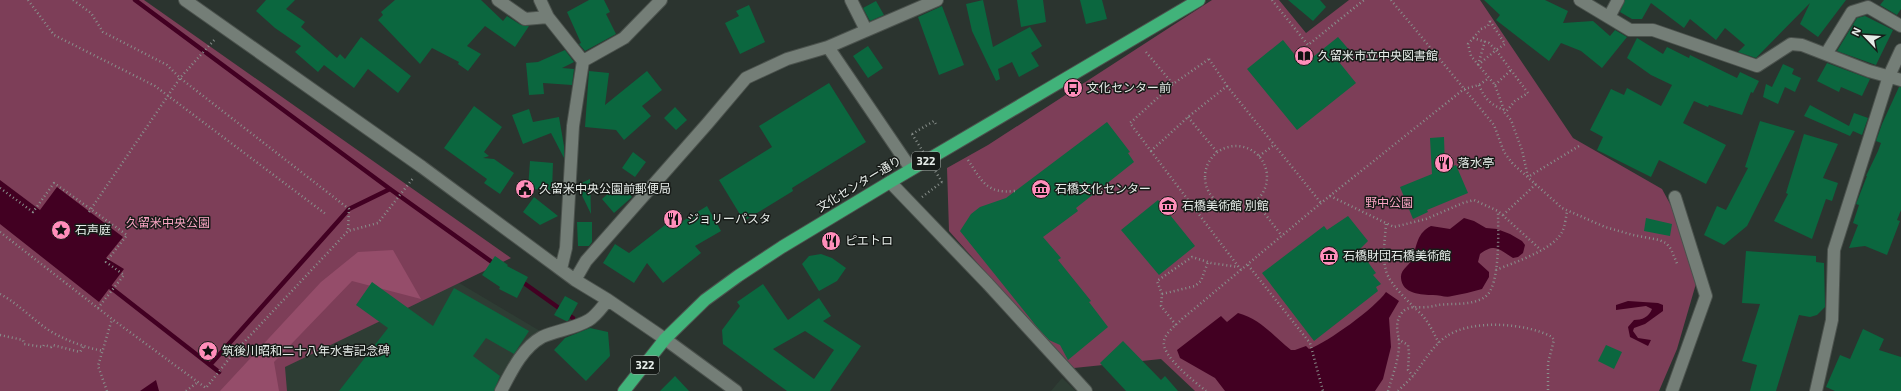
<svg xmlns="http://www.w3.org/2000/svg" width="1901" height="391" font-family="'Exo 2','Noto Sans JP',sans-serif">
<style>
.built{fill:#2e3d34}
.green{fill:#7d3e58}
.forest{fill:#954d6a}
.water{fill:#420022}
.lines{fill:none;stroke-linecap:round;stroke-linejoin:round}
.stream{stroke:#420022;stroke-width:4.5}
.building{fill:#0b673f;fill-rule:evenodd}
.minor-casing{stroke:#4b524d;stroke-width:14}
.highway-casing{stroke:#4b524d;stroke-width:14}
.path{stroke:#89908c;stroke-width:2.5;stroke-dasharray:1 3;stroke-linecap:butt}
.minor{stroke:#747e77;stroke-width:12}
.highway{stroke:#41b37a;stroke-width:12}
.path-bridge{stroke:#89908c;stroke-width:2.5;stroke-dasharray:1 3;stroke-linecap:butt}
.labels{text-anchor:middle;stroke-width:3;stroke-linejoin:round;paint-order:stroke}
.shield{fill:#171b18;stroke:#a8adaa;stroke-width:1}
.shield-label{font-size:11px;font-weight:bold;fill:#e6ece8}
.poi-label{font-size:12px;fill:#e6ece8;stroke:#171b18;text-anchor:start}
.street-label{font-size:12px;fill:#e6ece8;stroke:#171b18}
.park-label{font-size:12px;fill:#f9a5c3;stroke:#171b18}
</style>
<rect width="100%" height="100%" fill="#2b342f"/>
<path class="built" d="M346,269L444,274L540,331L515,361L498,391H262Z
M1062,378L1076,391H1051Z"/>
<path class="green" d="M0,0H144L511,258L285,367L287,391H0Z
M1212,0H1279L1306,33L1349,0H1480L1573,138L1662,189L1702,263L1677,349L1659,391H1195L1161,359L1074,368L1011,301L949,231L947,168L988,145Z"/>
<path class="forest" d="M393,250L421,299L352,281L274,362L279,391H220L321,282L358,252Z"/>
<path class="water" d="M0,180L40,210L57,187L123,237L106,258L124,269L99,302L0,224Z
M1464,218L1474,221L1486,228L1497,229L1510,234L1522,241L1525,245L1523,253L1518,257L1513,258C1500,250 1495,242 1480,254L1478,262L1489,272V277L1482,289C1472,292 1462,294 1452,296C1446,298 1440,295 1433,295C1422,295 1402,294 1401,278C1400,269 1411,265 1413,257C1417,245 1417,233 1431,226L1450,229Z
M1386,292L1399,301L1389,318L1391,347L1383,379L1375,391H1225L1215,378L1180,358L1177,350L1221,316L1227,322L1238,313C1262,320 1272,335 1291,350H1295L1306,346L1309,349C1328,342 1375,308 1386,292Z
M1628,301L1658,303L1663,305V311L1645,324L1634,328L1633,331L1638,338L1651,340L1648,346L1630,337L1628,327L1634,320C1642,320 1649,317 1652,309L1646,306L1616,310V305Z
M156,380L159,391H140Z"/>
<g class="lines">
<path class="stream" d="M135,0L390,189L496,265
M521,281L573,318
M110,287L219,372
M210,365L349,209L390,189"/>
</g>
<path class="building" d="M266,0H295L286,9L305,22L301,27L337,58L340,54L345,59L361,37L411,76L398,93L368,69L354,88L324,65L318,72L295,52L301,46L275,28L256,11Z
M395,0H481L503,21L507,16L521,25L529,26L515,47L485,26L467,46L481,54L468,71L458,64L459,62L432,48L420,64L378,20L383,15L381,12Z
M589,0H604L610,12L606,14L616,34L585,51L579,44L581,43L567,12Z
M983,0L993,47L1030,27L1042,46L1031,53L1039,66L1019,77L1012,62L998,69L1000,79L996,81L972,31L966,4Z
M1017,0H1043L1046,22L1021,27Z
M1080,0H1102L1107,19L1086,24Z
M1288,0H1320L1326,7L1313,21Z
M1484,0H1545L1568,11L1563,23L1593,21L1610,36L1615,30L1627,37L1602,68L1581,51L1561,43L1549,61L1496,20L1500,15Z
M1625,0H1846L1818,37L1800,24L1810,3L1756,58L1738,52L1745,45L1725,28L1716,40L1690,19L1684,28L1651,3L1642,19H1632L1620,12Z
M1884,0H1901V9L1897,15L1880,5Z
M876,1L884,15L870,21L863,8Z
M749,5L765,42L740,54L725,23L739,16L736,11Z
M942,6L964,65L939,75L918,17Z
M1865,16L1893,30L1876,65L1837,51L1857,18Z
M1338,37L1351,52L1339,62L1356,83L1297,130L1247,69L1283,40L1303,65Z
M1637,38L1663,54L1667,47L1689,58L1690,55L1737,78L1740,72L1759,81L1753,93L1751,92L1742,115L1709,105L1708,107L1694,101L1683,123L1726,145L1706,184L1659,160L1651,177L1597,150L1603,137L1590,130L1611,89L1624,95L1627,88L1661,106L1672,85L1651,75L1627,58Z
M868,46L883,68L868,78L853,56Z
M565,50L574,62L562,68L574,69L572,85L543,83L544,94L529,95L526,63L538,62Z
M1827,63L1870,79L1862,96L1841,87L1839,92L1817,81Z
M1783,64L1794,69L1792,74L1801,78L1795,92L1785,87L1778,104L1763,97L1766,84L1772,87Z
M589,71L609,73L605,105L647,71L662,90L642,106L651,116L624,140L616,130L585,127Z
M829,83L866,142L792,188L793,191L744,221L719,180L772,147L759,126Z
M1899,87H1901V210L1897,220L1900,221L1887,255L1865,246L1849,248L1858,225L1853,223L1859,205L1856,204L1867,176H1866L1878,151L1881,143L1876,141L1882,124Z
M1810,105L1849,126L1854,113L1868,118L1862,135L1853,131L1850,136L1804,116Z
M474,106L502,127L484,152L489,156L483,158L494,159L514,173L500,194L484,183L487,179L444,148Z
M675,107L687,120L676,130L664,118Z
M529,109L533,122L559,117L564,146V158L551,133L523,144L512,115Z
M1760,121L1795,131L1747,226L1724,245L1704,235L1717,206L1726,210L1748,168L1745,167Z
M1107,122L1130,152L1128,153L1134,162L1076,208L1078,211L1043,237L1061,258L1058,260L1091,301L1089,302L1108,327L1068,360L1060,345L1049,340L1037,327L960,231L971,214L980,207L1006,198Z
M1804,134L1838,144L1823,178L1838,183L1832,201L1826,199L1812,239L1774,221L1788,194L1786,193Z
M1444,137L1445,169L1456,165L1468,193L1427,210L1428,212L1413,219L1400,187L1432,174L1430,138Z
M633,152L646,162L635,177L622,168Z
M530,161L553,163L552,190L528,189Z
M590,179L591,214L577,185Z
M620,183L632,197L614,213L602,199Z
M534,197L558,216L540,225L523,212Z
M1158,200L1195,246L1159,275L1121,230Z
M707,206L721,231L695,246L701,253L663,283L647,263L634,283L603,263L615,244L629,253L674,218L678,224Z
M1348,216L1368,241L1359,250L1376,273L1373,275L1381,284L1376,287L1378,291L1314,341L1262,273L1324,226L1327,230Z
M1646,218L1672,224L1670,236L1644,231Z
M577,222H592V242L589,246H578Z
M1746,251L1816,256V262L1824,263L1825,307L1817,315L1810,317L1799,315L1776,391H1750L1757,365L1742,361L1760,304L1742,303Z
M821,254L832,258L846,268L837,281L819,291L802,264L809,256Z
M495,256L508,265L507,266L528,277L517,298L499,289L500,287L482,275Z
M372,282L433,326L454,288L529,331L514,354L486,338L473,356L500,376L494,391H339L388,328L356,305Z
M763,284L788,320L819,298L831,316L823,321L861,346L830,391H787L723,344L722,330L740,306L737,302ZM805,331L834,350L814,379L773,349Z
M565,296L578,303L568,321H566L554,315Z
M590,328L608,332L610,356L586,381L554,350L565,338Z
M1863,329L1884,339L1879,350L1901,357V391H1835L1826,387L1840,355L1850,359Z
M1123,341L1161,380L1165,376L1178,391H1126L1100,363Z
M1606,345L1622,352L1614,369L1598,361Z
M675,376L689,391H660Z"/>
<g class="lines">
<defs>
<path id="minor" d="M185,0L422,167L575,280L608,300L665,339L736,391
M498,0L525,19L548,17
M540,0L548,17L583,61L573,126L566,248L561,269
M851,0L866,30
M1580,0L1630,30H1653L1757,66L1791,44L1802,45L1869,71L1901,80
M1609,17L1618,0
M828,47L911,169
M1826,54L1852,12L1868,7L1901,26
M583,61L624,38L661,0
M890,182L988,284L1086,391
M575,280L586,261L707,124L746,78L787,59L828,47L937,0
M501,391C511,372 522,348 542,337C557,330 574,329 589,320C596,316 602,307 608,300
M1672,391L1706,296L1675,197
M1816,391L1832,320L1834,250L1889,76L1901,50"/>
<path id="highway" d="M624,391L665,339L705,300L738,276L782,247L890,182L1199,0"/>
</defs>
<use href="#minor" class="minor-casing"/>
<use href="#highway" class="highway-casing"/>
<path class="path" d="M28,0L54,35L155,86L327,215
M73,0L91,13L103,32L167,65L180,78L349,209L348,231
M1272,0L1308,45L1364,0
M1391,0L1494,125L1504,152L1513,164L1562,208L1605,227L1633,235L1659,240L1666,243L1671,249L1678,266
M1490,21L1488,26L1481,29L1468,44L1471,56L1495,85L1505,113L1511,120L1522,150L1528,177L1579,146
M1473,38L1489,43L1496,50L1505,44L1490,21
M1146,52L1173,84
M1209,59L1227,86L1188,117L1151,151L1130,123L1173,84Z
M1478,65L1496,50L1528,93L1515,101L1505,113
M1478,65L1485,41
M1479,85C1484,98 1491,105 1504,110
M1495,85L1511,70
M1227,86L1321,203
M1188,117L1217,152
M912,134L934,121L937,126
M1205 177a31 31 0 1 1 62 0a31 31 0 1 1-62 0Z
M1151,151L1241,270
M1259,156L1274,145
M968,160C982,181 986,194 1015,191
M0,188L33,212L54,183L127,235L106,262L124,275L98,308
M1330,196L1394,227L1426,219L1463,203L1474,200L1498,211L1541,250
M922,197L942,182
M1255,201L1282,236
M89,212L180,78L216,38
M1503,215L1536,184
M1386,224C1385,239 1382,256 1386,271C1390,285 1411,304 1421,314C1429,322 1434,334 1439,343
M0,232L112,319L206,388L232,355L348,231L378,223L414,177
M1248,265L1310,343L1323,391
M1496,270C1515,262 1553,250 1562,232C1565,226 1566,217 1567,211
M0,294C19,304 33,320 50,331C67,341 84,347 103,351
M1162,294L1195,286L1201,281L1208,262
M1176,325L1161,306L1162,294L1157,281L1192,257L1211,263L1238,267
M0,335L23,340L24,344L43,347L44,345L51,347L53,345L80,352L83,347
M1398,339L1408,345L1409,353L1408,370L1413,376
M107,391L98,366L112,319
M186,391L198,382
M1206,391C1195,382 1161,356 1164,341C1166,332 1175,326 1182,319L1321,203L1464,89L1479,85L1489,78
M1388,391C1392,377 1398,362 1399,347C1400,335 1393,326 1401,314C1407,305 1416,308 1426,307C1430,307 1434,306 1438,305C1453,303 1471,306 1485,297C1501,286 1498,229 1498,211
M1398,391C1403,386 1408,381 1413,376C1424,362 1433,345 1447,336C1472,319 1527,323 1552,337L1554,340L1548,363V391"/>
<use href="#minor" class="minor"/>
<use href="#highway" class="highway"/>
<path class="path-bridge" d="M912,134L942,182"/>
</g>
<defs>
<symbol id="library-disc" viewBox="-11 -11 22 22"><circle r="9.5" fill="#ff8eba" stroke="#171b18"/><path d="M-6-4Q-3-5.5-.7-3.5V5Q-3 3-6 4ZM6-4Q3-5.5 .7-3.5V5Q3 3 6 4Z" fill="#111"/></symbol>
<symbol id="bus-disc" viewBox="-11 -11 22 22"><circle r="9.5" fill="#ff8eba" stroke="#171b18"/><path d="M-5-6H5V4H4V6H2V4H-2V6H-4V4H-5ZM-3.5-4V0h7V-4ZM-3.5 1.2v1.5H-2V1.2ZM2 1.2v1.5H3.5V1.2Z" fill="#111"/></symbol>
<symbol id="restaurant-disc" viewBox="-11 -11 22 22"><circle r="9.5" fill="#ff8eba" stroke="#171b18"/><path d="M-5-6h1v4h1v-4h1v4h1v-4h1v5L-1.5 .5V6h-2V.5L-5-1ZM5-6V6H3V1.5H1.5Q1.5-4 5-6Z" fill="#111"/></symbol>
<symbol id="civic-disc" viewBox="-11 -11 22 22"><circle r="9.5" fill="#ff8eba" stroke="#171b18"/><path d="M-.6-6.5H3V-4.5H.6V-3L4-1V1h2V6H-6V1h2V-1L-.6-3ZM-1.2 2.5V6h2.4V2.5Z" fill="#111"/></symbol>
<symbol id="museum-disc" viewBox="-11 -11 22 22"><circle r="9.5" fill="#ff8eba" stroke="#171b18"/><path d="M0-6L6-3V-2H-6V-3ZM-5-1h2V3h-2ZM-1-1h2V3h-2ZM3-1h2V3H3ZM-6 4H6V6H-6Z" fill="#111"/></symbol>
<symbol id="sight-disc" viewBox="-11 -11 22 22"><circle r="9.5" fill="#ff8eba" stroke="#171b18"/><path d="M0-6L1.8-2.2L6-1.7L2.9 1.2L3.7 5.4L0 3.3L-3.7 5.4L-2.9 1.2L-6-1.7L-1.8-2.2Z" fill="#111"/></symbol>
</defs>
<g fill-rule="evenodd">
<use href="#library-disc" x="1293" y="45" width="22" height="22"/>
<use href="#bus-disc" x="1062" y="77" width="22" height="22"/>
<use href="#restaurant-disc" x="1433" y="152" width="22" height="22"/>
<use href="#civic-disc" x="514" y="178" width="22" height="22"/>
<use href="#museum-disc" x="1030" y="178" width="22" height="22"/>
<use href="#museum-disc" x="1157" y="195" width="22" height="22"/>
<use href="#restaurant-disc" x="662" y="208" width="22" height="22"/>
<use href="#sight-disc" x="50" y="219" width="22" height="22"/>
<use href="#restaurant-disc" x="820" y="230" width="22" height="22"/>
<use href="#museum-disc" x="1318" y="245" width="22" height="22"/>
<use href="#sight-disc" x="197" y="340" width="22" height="22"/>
</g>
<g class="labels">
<g class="shield">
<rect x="912" y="152" width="28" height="18" rx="3"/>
<rect x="631" y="356" width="28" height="18" rx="3"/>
</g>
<g class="shield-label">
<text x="926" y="165">322</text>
<text x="645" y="369">322</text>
</g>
<g class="poi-label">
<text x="1318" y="60">久留米市立中央図書館</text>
<text x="1087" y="92">文化センター前</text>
<text x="1458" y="167">落水亭</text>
<text x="539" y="193">久留米中央公園前郵便局</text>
<text x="1055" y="193">石橋文化センター</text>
<text x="1182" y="210">石橋美術館 別館</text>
<text x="687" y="223">ジョリーパスタ</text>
<text x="75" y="234">石声庭</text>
<text x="845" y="245">ピエトロ</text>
<text x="1343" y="260">石橋財団石橋美術館</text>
<text x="222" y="355">筑後川昭和二十八年水害記念碑</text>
</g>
<g class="street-label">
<text transform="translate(859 184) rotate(-31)" y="4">文化センター通り</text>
</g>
<g class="park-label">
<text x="1389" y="207">野中公園</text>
<text x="168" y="227">久留米中央公園</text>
</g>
</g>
<g transform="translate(1865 36) rotate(295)" stroke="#171b18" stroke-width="3" paint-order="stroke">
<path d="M0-3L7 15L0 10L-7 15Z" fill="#e6ece8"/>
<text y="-6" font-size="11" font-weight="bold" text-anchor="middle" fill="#e6ece8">N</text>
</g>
</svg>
